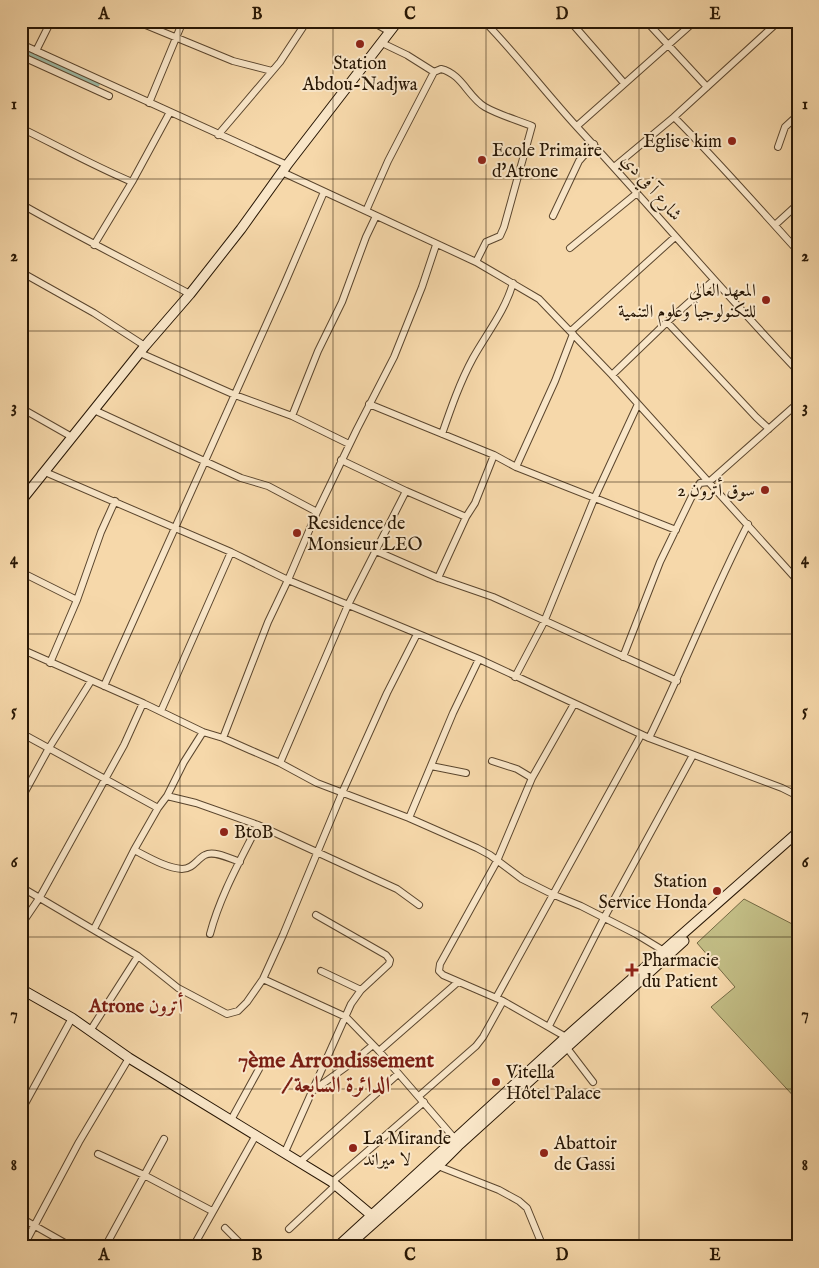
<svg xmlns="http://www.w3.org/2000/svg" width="819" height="1268" font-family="'IM FELL English',Amiri,serif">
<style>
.green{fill:#c2bd85;stroke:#746a44}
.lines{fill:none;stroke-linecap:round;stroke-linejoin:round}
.canal{stroke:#9dbaa6;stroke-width:5.5}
.street-casing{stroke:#5b462e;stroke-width:8}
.secondary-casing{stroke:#271604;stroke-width:11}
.street{stroke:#f9e6c8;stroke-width:6}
.secondary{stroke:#f9e6c8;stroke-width:9}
.grid{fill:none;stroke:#271604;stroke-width:1;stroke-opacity:0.55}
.poi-dot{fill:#8f2418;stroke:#f9e6c8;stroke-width:2}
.labels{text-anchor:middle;stroke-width:4;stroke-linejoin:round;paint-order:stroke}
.poi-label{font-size:18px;fill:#271604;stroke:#f9e6c8;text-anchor:start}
.street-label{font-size:18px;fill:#271604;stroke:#f9e6c8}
.neighbourhood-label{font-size:19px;font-weight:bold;fill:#7a1f14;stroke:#f9e6c8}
.district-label{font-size:22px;font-weight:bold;fill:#7a1f14;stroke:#f9e6c8}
.neatline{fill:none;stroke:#271604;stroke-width:2}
.grid-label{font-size:16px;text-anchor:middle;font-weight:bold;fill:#271604}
</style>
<rect width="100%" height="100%" fill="#f6d8aa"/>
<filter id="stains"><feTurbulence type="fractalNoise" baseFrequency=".004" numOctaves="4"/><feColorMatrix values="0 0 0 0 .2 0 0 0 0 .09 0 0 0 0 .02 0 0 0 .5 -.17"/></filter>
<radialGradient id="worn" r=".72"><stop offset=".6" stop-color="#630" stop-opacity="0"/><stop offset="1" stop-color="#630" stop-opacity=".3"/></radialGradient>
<path class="green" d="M744,899L798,927V1101L711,1007L735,987L697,943Z"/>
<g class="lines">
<path class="canal" d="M21,49L97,84"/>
<defs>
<path id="street" d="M136,21L233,61L272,71
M371,21L390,32
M484,21C517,55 545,92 577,127C651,207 722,291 798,371
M570,21L624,83
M646,21L707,87
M382,43L407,55L434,72
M21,44L287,165
M36,51L51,21
M21,56L109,96
M149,103L183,21
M674,117C717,160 757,206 798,251
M577,126L695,21
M21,128C58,146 94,166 132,182
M218,135L280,62L307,21
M778,147L785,127L798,115
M614,167L674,117L779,21
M282,172L476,262L539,299L612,375L798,581
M21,204C77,236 133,264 190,294
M366,211L388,161L434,72L441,69C462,74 468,97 485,107C499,115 517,120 532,126L504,227L500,236L486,242L476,262
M553,216L579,161L594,144
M775,225L798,204
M94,245L132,182L170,112
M570,248L637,193
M21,272L94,313L145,346
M667,322L756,417L769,429
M571,331L675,237
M140,353L235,395L292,416L349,444
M612,375L667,322L714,280
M369,404L494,455L516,467L676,530
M21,408L72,437
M94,410L241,478L268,486L317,512
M292,416L318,351L342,302L366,237L376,216
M442,434C451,408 460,382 473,358C487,333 505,311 513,283
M341,460L406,491L466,517
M516,467L555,381L573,334
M45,472L231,552L288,580L479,659L649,738L782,788L798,796
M376,551L438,578L493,597L677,681
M21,572L77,600
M438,578L466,517L475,503L494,455
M21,649L143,703L203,732L223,738L250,750L280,763L317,783L409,818L477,848L490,855L522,879L552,894L581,906L636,934L664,951
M623,657L660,562L693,494L700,483L709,482L798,403
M21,661L26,651
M50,663L77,600L101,532L115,501
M515,677L544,622L594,499L638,404
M104,686L284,285L324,192
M161,711L231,552
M21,733L158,808
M223,738L268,622L288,580L317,512L357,429L394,357L422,287L436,245
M649,738C684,667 712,594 748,524
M492,761L517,769L532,778
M280,763L348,605L406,491
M431,766L466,773
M167,796L196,803L258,825L397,889L419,905
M21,799L49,748L91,681
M409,818L453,713L479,659
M134,850C148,857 166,868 182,869C193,869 197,859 205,855C214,850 231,859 240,862
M21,887L138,956L178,988L227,1014L238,1011L247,1002L263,979L283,935L342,793L387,693L417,634
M21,925L40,897L124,745L143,703
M94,929L134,850L158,808L167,796L184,762L203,732
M210,934C220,896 240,861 258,825
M321,971L361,990
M263,979L346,1017L379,1051L455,1139
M496,998L641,735
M549,1026L604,918L693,755
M90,1031L138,956
M566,1037L503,1001L443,975L439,971L440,964L497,861L532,778L574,704
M567,1048L593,1082
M379,1051L458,982
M314,1090L350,1064L373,1045
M419,1096L476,1046L483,1037L503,1001
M21,1111L72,1018
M231,1120L259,1069
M285,1152L351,1004L361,990L389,964L390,960L386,955L316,915
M98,1154L144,1175L212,1211
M300,1162L398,1074
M438,1166L499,1190L519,1201L527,1208L543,1247
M332,1182L424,1102
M21,1218L72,1247
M225,1228L244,1247
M289,1229L336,1185
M23,1247L79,1142L129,1058
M105,1247L164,1139
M193,1247L256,1135"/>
<path id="secondary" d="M21,501L145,346L190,294L241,229L287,165L398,21
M21,989L72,1018L129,1058L332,1182L376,1219
M337,1247L566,1037L798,832
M347,1247L438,1166L458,1146L684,941"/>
</defs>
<use href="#street" class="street-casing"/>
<use href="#secondary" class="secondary-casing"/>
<use href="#street" class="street"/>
<use href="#secondary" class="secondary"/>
</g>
<path class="grid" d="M180,21V1247M333,21V1247M486,21V1247M639,21V1247M21,179H798M21,331H798M21,482H798M21,634H798M21,786H798M21,937H798M21,1089H798"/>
<g class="poi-dot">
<circle cx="360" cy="44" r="5"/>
<circle cx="732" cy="141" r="5"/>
<circle cx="482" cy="160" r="5"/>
<circle cx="766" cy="300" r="5"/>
<circle cx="765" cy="490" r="5"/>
<circle cx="297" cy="533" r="5"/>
<circle cx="224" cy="832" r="5"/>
<circle cx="717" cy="891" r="5"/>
<path d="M629.5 962.5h5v5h5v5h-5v5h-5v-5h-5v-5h5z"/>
<circle cx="496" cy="1082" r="5"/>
<circle cx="353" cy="1148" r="5"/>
<circle cx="544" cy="1153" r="5"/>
</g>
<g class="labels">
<g class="poi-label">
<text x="360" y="69" text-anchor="middle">Station<tspan x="360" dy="21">Abdou-Nadjwa</tspan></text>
<text x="722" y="147" text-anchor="end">Eglise kim</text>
<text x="492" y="156">Ecole Primaire<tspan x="492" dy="21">d'Atrone</tspan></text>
<text x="756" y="296" text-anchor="end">المعهد العالي<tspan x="756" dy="21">للتكنولوجيا وعلوم التنمية</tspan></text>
<text x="755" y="496" text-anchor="end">سوق أترون 2</text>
<text x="307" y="529">Residence de<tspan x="307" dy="21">Monsieur LEO</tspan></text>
<text x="234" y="838">BtoB</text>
<text x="707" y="887" text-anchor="end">Station<tspan x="707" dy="21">Service Honda</tspan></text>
<text x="642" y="966">Pharmacie<tspan x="642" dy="21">du Patient</tspan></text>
<text x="506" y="1078">Vitella<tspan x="506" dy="21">Hôtel Palace</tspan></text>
<text x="363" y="1144">La Mirande<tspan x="363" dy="21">لا ميراند</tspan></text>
<text x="554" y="1149">Abattoir<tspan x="554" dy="21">de Gassi</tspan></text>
</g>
<g class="street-label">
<text transform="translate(652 187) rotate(49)" y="6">شارع آ في دي</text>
</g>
<g class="neighbourhood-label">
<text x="136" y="1012">Atrone أترون</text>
</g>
<g class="district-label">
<text x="336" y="1067">7ème Arrondissement<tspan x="336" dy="25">/ الدائرة السابعة</tspan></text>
</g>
</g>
<rect width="819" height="1268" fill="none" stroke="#f6d8aa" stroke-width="55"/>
<rect x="28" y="28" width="764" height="1212" class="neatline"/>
<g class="grid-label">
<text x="104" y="19">A</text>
<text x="257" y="19">B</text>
<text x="410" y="19">C</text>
<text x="562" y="19">D</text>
<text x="715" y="19">E</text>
<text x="14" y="109">1</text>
<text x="805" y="109">1</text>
<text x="14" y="261">2</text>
<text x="805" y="261">2</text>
<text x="14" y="412">3</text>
<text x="805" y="412">3</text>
<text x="14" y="564">4</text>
<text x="805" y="564">4</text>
<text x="14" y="716">5</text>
<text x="805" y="716">5</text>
<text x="14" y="867">6</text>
<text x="805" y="867">6</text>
<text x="14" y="1019">7</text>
<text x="805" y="1019">7</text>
<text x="14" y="1170">8</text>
<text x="805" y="1170">8</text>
<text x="104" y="1260">A</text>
<text x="257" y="1260">B</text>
<text x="410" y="1260">C</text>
<text x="562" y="1260">D</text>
<text x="715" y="1260">E</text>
</g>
<rect width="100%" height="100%" filter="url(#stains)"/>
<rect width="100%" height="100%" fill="url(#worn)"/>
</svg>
